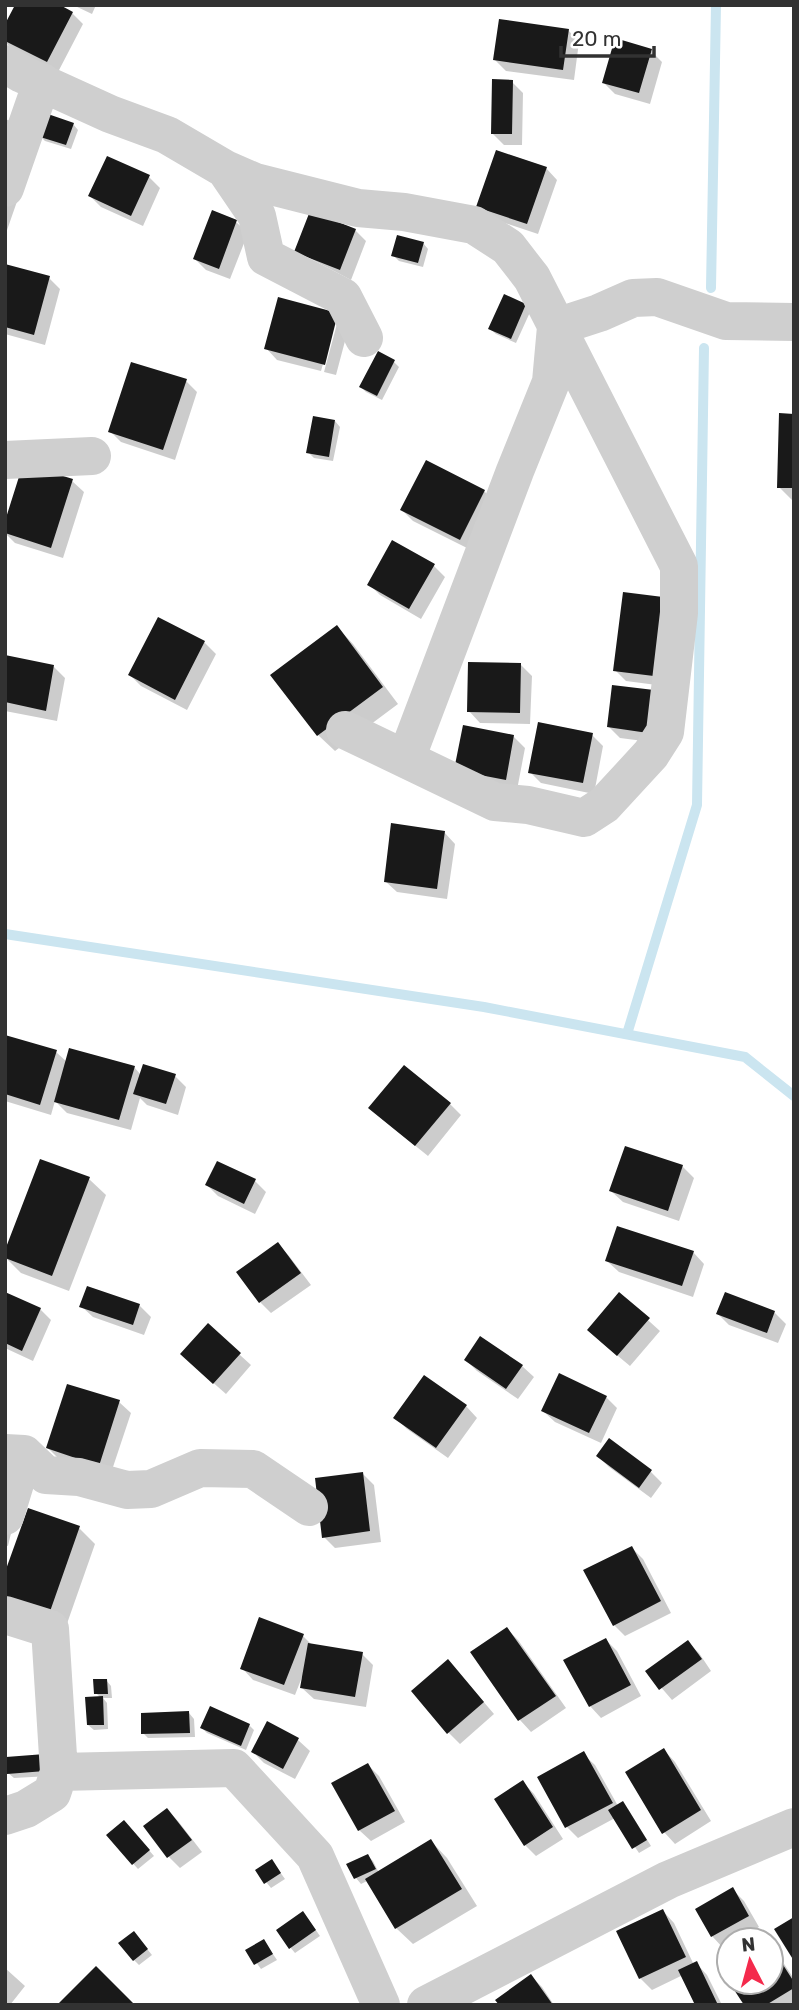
<svg xmlns="http://www.w3.org/2000/svg" width="799" height="2010" font-family="Rubik,sans-serif">
<style>
.shadow{fill:#0003}
.lines{fill:none;stroke-linecap:round;stroke-linejoin:round}
.stream{stroke:#cbe5f0;stroke-width:10}
.building{fill:#191919}
.minor{stroke:#cfcfcf;stroke-width:38}
</style>
<rect width="100%" height="100%" fill="#fff"/>
<path class="shadow" d="M73,5H96L92,14Z
M72,13L83,24L58,72L12,49L5,42V28Z
M568,30L579,42L574,80L506,71L495,60Z
M651,51L662,62L650,104L615,94L604,83Z
M512,82L523,93L522,145H504L492,133Z
M5,119L22,125L38,141L5,236Z
M73,124L78,130L71,149L45,141L39,135Z
M108,158L149,177L160,188L143,226L101,207L90,196Z
M546,168L557,180L538,234L490,218L478,207Z
M236,222L248,233L230,279L206,270L195,259Z
M355,230L366,241L351,280L296,251Z
M423,243L428,249L423,267L399,261L393,255Z
M5,266L49,278L60,289L45,345L5,334Z
M279,300L337,315L349,326L336,375L324,372L338,320H335L321,371L277,360L266,348Z
M525,305L531,310L516,343L496,334L490,329Z
M393,361L399,367L382,400L366,392L361,387Z
M186,381L197,392L175,460L121,442L110,431Z
M794,416V502L779,487Z
M335,421L340,427L333,461L314,458L308,452Z
M427,462L484,491L496,503L471,550L413,521L402,510Z
M72,481L84,492L63,558L15,543L5,533V526Z
M393,542L434,566L445,577L421,619L380,595L369,584Z
M682,611L672,687L626,681L615,670Z
M158,619L204,642L216,654L187,710L141,686L130,675Z
M337,627L353,644L398,704L335,751L318,735Z
M5,657L54,667L65,678L57,721L5,711Z
M521,665L532,676L530,724L480,723L469,711Z
M614,687L659,743L620,738L609,727Z
M592,735L603,746L594,794L541,783L530,772Z
M513,736L525,748L517,790L467,781Z
M444,832L455,844L447,899L397,892L385,881Z
M5,1036L56,1052L67,1062L134,1067L141,1075L175,1076L186,1087L178,1115L147,1105L140,1098L131,1130L67,1113L55,1101L51,1115L5,1101Z
M450,1104L461,1115L428,1156L382,1119Z
M682,1166L694,1178L679,1221L623,1202L611,1191Z
M89,1179L106,1195L69,1291L21,1273L5,1257Z
M255,1181L266,1192L255,1214L218,1196L207,1185Z
M278,1244L289,1256L311,1285L271,1313L260,1302Z
M693,1252L704,1264L693,1297L619,1272L607,1261Z
M5,1294L40,1309L51,1320L33,1361L5,1348Z
M619,1294L660,1331L630,1366L600,1341Z
M139,1305L151,1317L144,1335L93,1317L81,1306Z
M774,1312L786,1324L778,1343L729,1325L718,1314Z
M208,1326L251,1365L226,1394L193,1365Z
M481,1338L522,1366L534,1377L518,1399L477,1371L466,1360Z
M68,1386L119,1402L131,1413L110,1476L59,1459L48,1448Z
M606,1397L617,1408L601,1443L555,1422L543,1411Z
M466,1406L477,1418L448,1458L407,1429L396,1418Z
M610,1440L651,1472L662,1483L651,1498L609,1467L598,1456Z
M362,1473L374,1485L381,1542L335,1548L324,1537Z
M5,1482L20,1495L8,1546L5,1545Z
M79,1528L95,1544L63,1635L13,1618Z
M632,1548L643,1559L671,1613L625,1636L614,1625Z
M507,1629L518,1640L566,1708L531,1732L520,1720L472,1652Z
M303,1636L313,1646L362,1654L373,1665L366,1707L314,1699L302,1688V1677L295,1695L253,1680L242,1668Z
M606,1640L617,1651L641,1696L601,1718L590,1706Z
M687,1642L699,1653L711,1671L672,1700L647,1671Z
M459,1673L494,1714L460,1744L448,1732Z
M106,1680L111,1686L112,1698H103L107,1703L108,1729L94,1730L88,1725L101,1698L96,1693Z
M189,1713L194,1719L195,1737L148,1738L143,1733Z
M267,1724L298,1740L310,1751L295,1779L264,1763L253,1752Z
M249,1725L254,1730L246,1750L207,1733L202,1728Z
M664,1750L675,1762L711,1821L675,1844L664,1832Z
M583,1754L595,1765L618,1806L628,1809L651,1846L639,1853L615,1818L578,1838L567,1827L539,1777Z
M8,1758L50,1776L14,1778L8,1773Z
M368,1765L379,1776L405,1822L371,1841L359,1830Z
M523,1782L534,1794L563,1839L536,1856L525,1845Z
M167,1810L178,1821L202,1852L180,1868L169,1857L146,1826Z
M129,1827L154,1856L138,1869L108,1836Z
M431,1841L447,1858L477,1906L413,1944L396,1928L367,1881L361,1884L356,1878L349,1865L368,1856L373,1861L379,1873Z
M272,1861L285,1879L271,1888L257,1871Z
M733,1890L744,1901L759,1927L737,1940H729V1944L723,1948L712,1936Z
M663,1911L674,1923L694,1965L696,1963L707,1975L722,2005H697L683,1975L652,1990L640,1978Z
M308,1919L320,1936L295,1953L290,1947Z
M762,1935L767,1940H755Z
M139,1939L152,1955L139,1965L134,1960Z
M264,1941L277,1960L261,1969L247,1950Z
M771,1944L794,1979V2005H746L731,1982H771Z
M5,1968L25,1986L10,2005H5Z
M531,1976L542,1987L554,2005H501Z"/>
<g class="lines">
<path class="stream" d="M711,288L716,5
M5,934L484,1007L745,1057L794,1096
M627,1034L697,805L704,348"/>
</g>
<path class="building" d="M15,5H60L73,12L47,62L5,41V24Z
M499,19L569,29L563,70L493,60Z
M615,38L652,49L639,93L602,83Z
M492,79L513,80L512,134H491Z
M45,113L74,123L66,145L37,136Z
M496,150L547,167L527,224L476,207Z
M107,156L150,175L131,216L88,196Z
M212,210L237,220L219,269L193,259Z
M310,211L356,229L340,270L294,252Z
M397,235L424,242L418,263L391,256Z
M5,264L50,276L34,335L5,327Z
M504,294L526,304L511,339L488,329Z
M278,297L338,313L325,365L264,349Z
M378,351L395,360L377,396L359,387Z
M131,362L187,379L163,450L108,432Z
M779,413L794,414V488H777Z
M313,416L335,420L329,457L306,453Z
M426,460L485,490L460,540L400,510Z
M23,464L73,479L51,548L5,533V521Z
M392,540L435,564L409,609L367,585Z
M623,592L671,598L662,677L613,671Z
M158,617L205,641L175,700L128,675Z
M337,625L383,687L317,736L270,675Z
M5,655L54,665L46,711L5,702Z
M468,662L521,663L520,713L467,712Z
M612,685L654,690L648,733L607,727Z
M538,722L593,733L583,783L528,773Z
M463,725L514,735L506,780L454,770Z
M391,823L445,831L437,889L384,882Z
M5,1035L57,1050L40,1105L5,1094Z
M69,1048L135,1066L119,1120L54,1102Z
M143,1064L176,1074L166,1104L133,1094Z
M404,1065L451,1103L415,1146L368,1108Z
M625,1146L683,1165L668,1211L609,1191Z
M40,1159L90,1177L52,1276L5,1258V1250Z
M217,1161L256,1179L244,1204L205,1185Z
M617,1226L694,1251L682,1286L605,1261Z
M278,1242L301,1273L259,1303L236,1272Z
M87,1286L140,1304L133,1325L79,1307Z
M5,1292L41,1308L22,1351L5,1343Z
M619,1292L650,1318L617,1356L587,1330Z
M725,1292L775,1311L767,1333L716,1314Z
M208,1323L241,1353L213,1384L180,1354Z
M480,1336L523,1365L506,1389L464,1360Z
M559,1373L607,1396L589,1433L541,1411Z
M424,1375L467,1405L436,1448L393,1418Z
M67,1384L120,1400L99,1466L46,1448Z
M609,1438L652,1470L639,1488L596,1456Z
M363,1472L370,1531L322,1538L315,1478Z
M28,1508L80,1526L47,1620L5,1605V1572Z
M632,1546L661,1601L613,1626L583,1570Z
M259,1617L304,1634L284,1685L240,1669Z
M507,1627L556,1696L518,1721L470,1652Z
M606,1638L631,1685L589,1707L563,1660Z
M688,1640L702,1659L659,1690L645,1671Z
M308,1643L363,1652L355,1697L300,1688Z
M448,1659L484,1702L447,1734L411,1691Z
M93,1679H107L108,1694H94Z
M103,1696L104,1725H87L85,1697Z
M210,1706L250,1724L241,1746L200,1728Z
M189,1711L190,1733L141,1734V1713Z
M267,1721L299,1738L283,1769L251,1752Z
M664,1748L701,1810L662,1834L625,1772Z
M584,1751L613,1803L565,1828L537,1777Z
M45,1754V1771L7,1774L6,1757Z
M368,1763L395,1811L358,1831L331,1783Z
M523,1780L553,1827L524,1846L494,1799Z
M623,1801L647,1840L632,1849L608,1810Z
M167,1808L192,1840L167,1858L143,1826Z
M124,1820L150,1850L132,1865L106,1835Z
M431,1839L462,1889L395,1929L365,1879Z
M368,1854L376,1869L354,1879L346,1864Z
M272,1859L281,1873L264,1884L255,1870Z
M733,1887L749,1916L711,1937L695,1909Z
M663,1909L686,1957L639,1979L616,1931Z
M303,1911L316,1930L289,1949L276,1930Z
M794,1917V1961L774,1929Z
M134,1931L148,1949L133,1961L118,1943Z
M264,1939L273,1954L254,1965L245,1950Z
M771,1946L794,1982V1988L766,2005H744L729,1982H771Z
M729,1954V1982L716,1961Z
M697,1961L718,2005H695L678,1970Z
M96,1966L135,2005H57Z
M531,1974L553,2005H499L495,2000Z"/>
<g class="lines">
<path class="minor" d="M5,64L22,74L110,114L167,135L225,169L255,182L358,208L404,212L474,225L508,247L532,278L679,566V613L665,732L651,754L604,805L584,818L528,805L495,802L345,730
M225,169L257,216L266,257L343,297L364,338
M5,188L42,82
M556,327L599,313L633,298L657,297L726,321L794,322
M5,460L92,456
M406,759L515,471L551,382L556,327
M5,1453L24,1454L46,1475L79,1477L127,1490L151,1489L200,1468L253,1469L309,1507
M5,1516L24,1454
M5,1615L50,1629L59,1772L52,1793L26,1809L5,1816
M59,1772L234,1768L315,1856L381,2005
M426,2005L668,1880L794,1827"/>
</g>
<rect width="799" height="2010" fill="none" stroke="#323232" stroke-width="14"/>
<g transform="translate(750 1961) rotate(354)"><circle r="33" fill="#ffffff" stroke="#adadad" stroke-width="2"/>
<path d="M0-5L12 26L0 18L-12 26Z" fill="#f42a4c"/>
<text y="-10" font-size="19" font-weight="bold" text-anchor="middle" fill="#323232">N</text>
</g>
<path d="M561 46v10h93v-10" fill="none" stroke="#323232" stroke-width="3.5"/>
<text x="572" y="46" font-size="21" fill="#323232" stroke="#ffffff" stroke-width="5" paint-order="stroke">20 m</text>
</svg>
